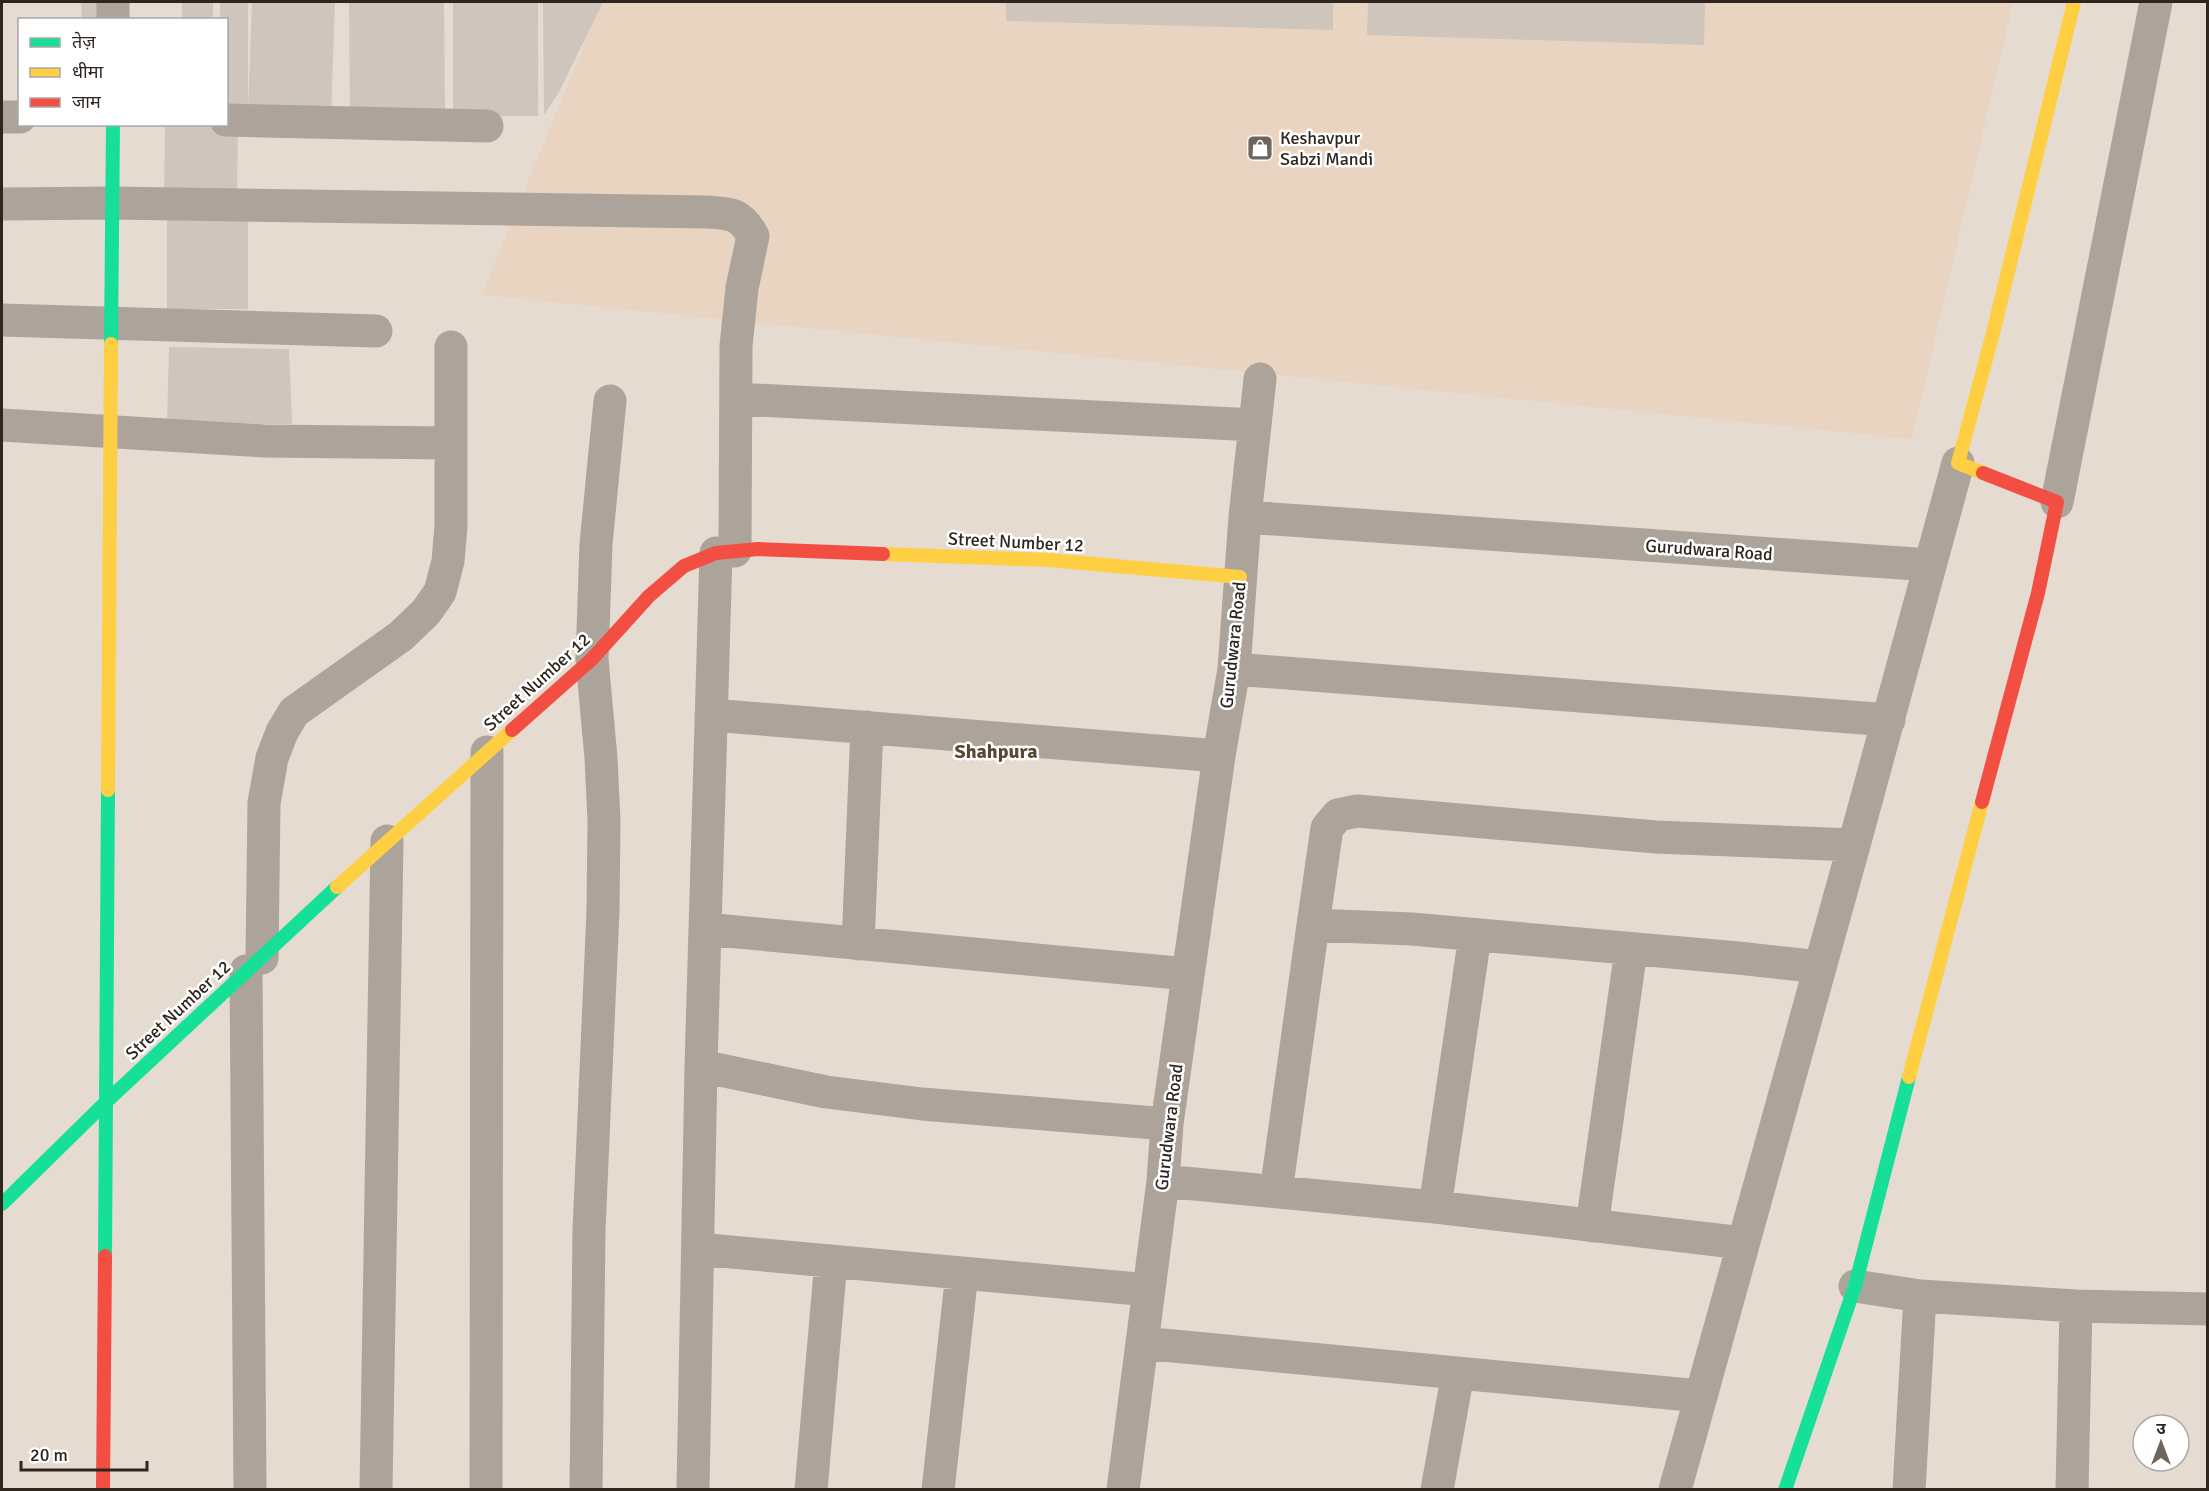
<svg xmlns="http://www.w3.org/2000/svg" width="2209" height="1491" font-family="Signika,'Noto Sans Devanagari',sans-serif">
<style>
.built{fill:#e8d4c1}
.building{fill:#cec5bc}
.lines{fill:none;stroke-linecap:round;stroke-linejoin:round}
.street{stroke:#aca49a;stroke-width:33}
.fast{stroke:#16e098;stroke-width:14}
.slow{stroke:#ffcf43;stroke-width:14}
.jam{stroke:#f24e42;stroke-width:14}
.labels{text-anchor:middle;stroke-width:5;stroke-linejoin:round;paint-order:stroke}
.poi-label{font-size:18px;fill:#2e261e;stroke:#fff;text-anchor:start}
.street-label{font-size:18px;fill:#2e261e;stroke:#fff}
.neighbourhood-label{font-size:20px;font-weight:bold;fill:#594836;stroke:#fff}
</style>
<rect width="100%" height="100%" fill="#e6dbd0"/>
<path class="built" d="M601,2H2013L1912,439L482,295Z"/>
<path class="building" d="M81,2H107V20H82Z
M182,2H213V20H182Z
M220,2H248V113H226V20H220Z
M252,2H335L331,115L248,112Z
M349,2H444L445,111L350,112Z
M453,2H538V116H453Z
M543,2H603L559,92L544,115Z
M1006,2H1333V30L1006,21Z
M1368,2H1705L1704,45L1367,35Z
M238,123L237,203H164L165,124Z
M167,212H248V309H167Z
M169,347L289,349L292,424L167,423Z"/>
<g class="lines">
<path class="street" d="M113,2V20
M2,117H20
M226,120L487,126
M2,204L113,203L708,212C732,214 740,213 753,236L742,288L736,346L735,551
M2,320L376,331
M736,399L1255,425
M2,425L264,441L451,443
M2057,502L2156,2
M1245,517L1930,565
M1234,669L1889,720
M711,715L1219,756
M1313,925L1327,828L1338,815L1357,811L1656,837L1854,845
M705,929L1188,974
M858,944L867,727
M262,958L264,803L272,758L282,732L294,712L401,636L426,612L440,592L448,561L451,526V347
M246,971L250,1490
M701,1066L826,1092L922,1104L1167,1124
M1163,1181L1435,1207L1743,1243
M1276,1192L1313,925L1412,929L1738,958L1820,967
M1435,1207L1475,936
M1592,1226L1631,950
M698,1249L1149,1290
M1855,1286L1920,1296
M1142,1343L1700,1396
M376,1490L387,841
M486,1490L487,752
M586,1490L589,1230L603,911L604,821L601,758L592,659L596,544L610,401
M693,1490L701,1066L716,553
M811,1490L831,1261
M938,1490L962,1273
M1123,1490L1163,1181L1167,1124L1219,756L1234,669L1245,517L1260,379
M1437,1490L1458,1373
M1675,1490L1854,845L1958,463
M1909,1490L1920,1296L2076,1306L2208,1309
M2072,1490L2076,1306"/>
<path class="fast" d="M111,344L113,124
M2,1204L108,1100L337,887
M105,1256L108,790
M1785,1490L1855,1286L1909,1077"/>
<path class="slow" d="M1983,473L1958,463L1992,337L2074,2
M883,554L1048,560L1240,577
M108,790L111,344
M337,887L512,730
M1909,1077L1982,802"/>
<path class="jam" d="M512,730L592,659L649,596L684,566L716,553L758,549L883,554
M1982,802L2038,593L2057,502L1983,473
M103,1490L105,1256"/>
</g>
<defs>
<symbol id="shop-square" viewBox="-11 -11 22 22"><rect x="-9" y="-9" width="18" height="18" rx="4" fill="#6e655c" stroke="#fff"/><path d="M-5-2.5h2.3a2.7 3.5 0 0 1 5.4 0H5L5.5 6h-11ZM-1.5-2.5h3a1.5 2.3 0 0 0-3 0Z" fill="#fff"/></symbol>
</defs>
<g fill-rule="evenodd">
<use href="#shop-square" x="1245" y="133" width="30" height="30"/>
</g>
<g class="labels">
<g class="poi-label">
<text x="1280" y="144">Keshavpur<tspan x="1280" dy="21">Sabzi Mandi</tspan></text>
</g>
<g class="street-label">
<text transform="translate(1016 542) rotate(3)" y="6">Street Number 12</text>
<text transform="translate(1709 550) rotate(4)" y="6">Gurudwara Road</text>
<text transform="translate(1233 645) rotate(-84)" y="6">Gurudwara Road</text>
<text transform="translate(537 682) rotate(-42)" y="6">Street Number 12</text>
<text transform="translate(178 1010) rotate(-43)" y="6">Street Number 12</text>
<text transform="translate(1169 1127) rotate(-83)" y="6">Gurudwara Road</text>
</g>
<g class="neighbourhood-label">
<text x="996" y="758">Shahpura</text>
</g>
</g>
<rect width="2209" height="1491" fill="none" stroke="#2e261e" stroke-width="6"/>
<rect x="18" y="18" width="210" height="108" fill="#ffffff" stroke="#aba8a5" stroke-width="1.5"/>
<rect x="30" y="38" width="30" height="9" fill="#16e098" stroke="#aba8a5" stroke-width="1.5"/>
<text x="72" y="48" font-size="18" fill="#2e261e">तेज़</text>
<rect x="30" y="68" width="30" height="9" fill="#ffcf43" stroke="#aba8a5" stroke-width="1.5"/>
<text x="72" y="78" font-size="18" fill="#2e261e">धीमा</text>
<rect x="30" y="98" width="30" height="9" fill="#f24e42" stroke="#aba8a5" stroke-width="1.5"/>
<text x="72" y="108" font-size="18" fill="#2e261e">जाम</text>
<g transform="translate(2161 1443)"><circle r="28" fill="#ffffff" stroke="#aba8a5" stroke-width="1.5"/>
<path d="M0-4.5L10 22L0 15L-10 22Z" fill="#6e655c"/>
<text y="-9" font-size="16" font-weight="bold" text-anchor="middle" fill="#2e261e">उ</text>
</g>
<path d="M21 1461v9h126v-9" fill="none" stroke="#2e261e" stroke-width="3"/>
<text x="30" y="1461" font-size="18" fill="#2e261e" stroke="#ffffff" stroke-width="4.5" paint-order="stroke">20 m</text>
</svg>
